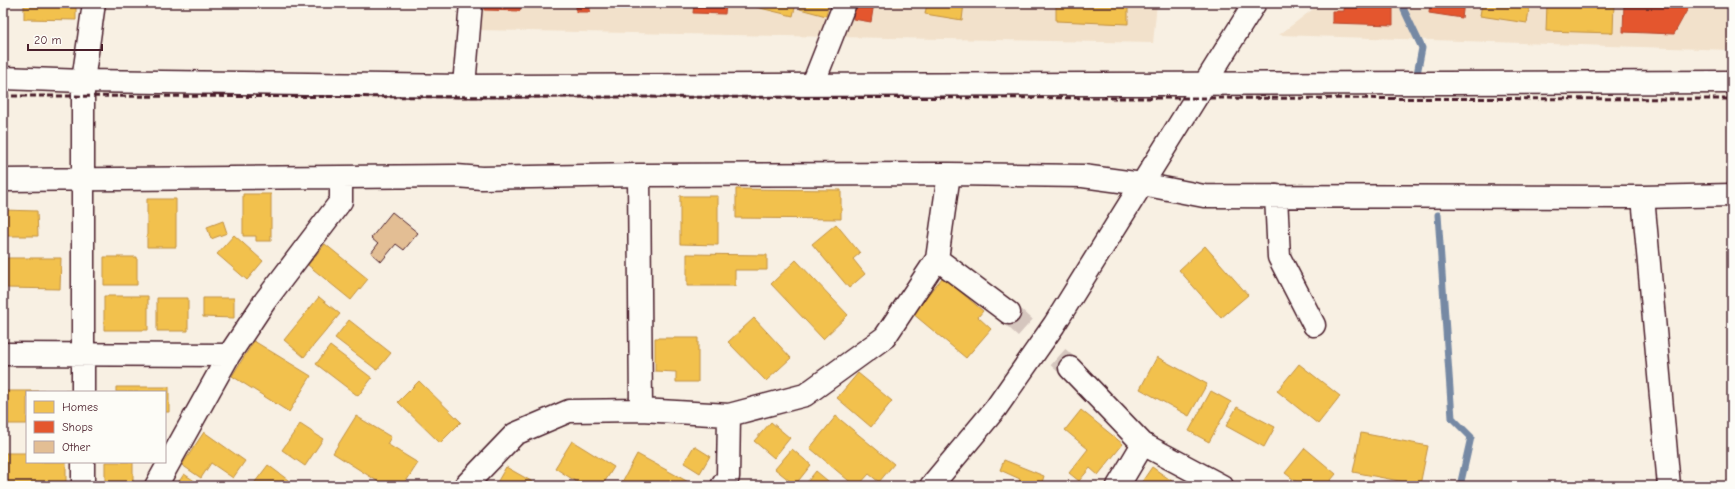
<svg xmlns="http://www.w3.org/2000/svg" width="1735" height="489" font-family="'Comic Neue',sans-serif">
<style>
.built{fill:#f2e1cb}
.homes{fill:#f2c14e;stroke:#c09044}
.shops{fill:#e4572e;stroke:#b6462d}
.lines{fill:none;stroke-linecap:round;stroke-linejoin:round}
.stream{stroke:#7689a4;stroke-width:7}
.building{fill:#e3be94;stroke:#4a1f2b}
.minor-tunnel{stroke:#d5c6be;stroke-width:22;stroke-dasharray:22 11;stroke-linecap:butt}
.minor-casing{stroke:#4a1f2b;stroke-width:25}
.minor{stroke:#fdfcf7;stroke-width:22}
.rail{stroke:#4a1f2b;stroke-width:3;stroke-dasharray:6 3;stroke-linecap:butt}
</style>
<rect width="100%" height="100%" fill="#f8f0e3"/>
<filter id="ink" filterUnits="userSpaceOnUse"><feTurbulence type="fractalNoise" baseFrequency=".025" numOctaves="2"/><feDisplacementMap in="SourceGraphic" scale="8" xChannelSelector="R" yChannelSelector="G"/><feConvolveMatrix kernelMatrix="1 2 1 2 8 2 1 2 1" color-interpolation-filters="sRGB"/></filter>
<g filter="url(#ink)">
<path class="built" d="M478,3H1157L1153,43L475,30Z
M1321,3H1732V50L1279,35Z"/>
<path class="homes" d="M24,3H76V20L24,19Z
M757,3H796L793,16L756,7Z
M801,3H829L826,16L800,9Z
M927,3H964L962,20L925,14Z
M1056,3H1128V24L1056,21Z
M1482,3H1530L1527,23L1480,16Z
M1547,3H1614L1613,33L1546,31Z
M736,189L841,190V219L736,218Z
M243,194H271V241H256V236H243Z
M680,196H718V245L680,244Z
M147,199H176V247H147Z
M3,210L37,211L38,236H3Z
M223,221L227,233L211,239L207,227Z
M836,224L860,253L853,259L865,274L849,288L812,244Z
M234,235L263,261L247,280L217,254Z
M325,244L368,279L351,300L308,265Z
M1205,246L1248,295L1221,318L1179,270Z
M687,254L767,255V270H735V286H687Z
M104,257H137V285H104Z
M7,258H61L60,289L7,288Z
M796,260L848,315L823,339L771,284Z
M943,277L983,311L978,317L991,329L966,358L912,313Z
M104,296H148V330H104Z
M319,297L340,314L304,357L284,340Z
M157,298H188V331H157Z
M203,298H234V318L203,317Z
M754,318L791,358L766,381L728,342Z
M349,320L391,353L377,370L335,338Z
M655,338H698V382H676V372L655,371Z
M254,341L311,376L289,412L232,376Z
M330,346L372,378L358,396L316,364Z
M1157,357L1207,384L1189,416L1140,389Z
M1299,364L1340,396L1318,424L1277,391Z
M858,373L892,401L871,427L837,398Z
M419,381L461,422L440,443L398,402Z
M116,387H169V412H165V392H116Z
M3,391H70V392H27V424H3Z
M1211,391L1231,402L1209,442L1189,431Z
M1237,407L1275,427L1264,447L1226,426Z
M1081,410L1123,444L1098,475L1090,468L1079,481L1069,473L1088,449L1065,430Z
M356,416L391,437L387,444L418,463L403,486H385L333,453Z
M836,416L894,464L879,482L869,474L858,486H855L810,448Z
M771,422L790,438L774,458L754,441Z
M300,424L323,439L305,466L282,450Z
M204,432L245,461L233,478L211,463L201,478L182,465Z
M1361,433L1428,446L1420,485L1353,472Z
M572,441L614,467L602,486H583L555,468Z
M694,446L710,456L700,473L684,463Z
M1305,448L1336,474L1326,486H1302L1285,473Z
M792,449L811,465L795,485L775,469Z
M3,453H27V462H66V486H3Z
M637,454L694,485V486H620Z
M1004,460L1044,476L1041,486H1017L1020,479L1000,470Z
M105,462H133V486H105Z
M268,465L296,486H252Z
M506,467L540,486H495Z
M1152,467L1179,486H1139Z
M816,471L834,486H804Z
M184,474L202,486H176Z"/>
<path class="shops" d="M484,3H521L520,11L484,10Z
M576,3H590V12H576Z
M694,3H726L725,14L693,13Z
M855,3H874L871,22L853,19Z
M1370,3H1393V25L1332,23V11H1344V6H1370Z
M1430,3H1464L1462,18L1429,13Z
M1624,3H1691L1674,34L1623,32Z"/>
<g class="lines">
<path class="stream" d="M1404,3V10L1422,48L1417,74
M1438,215L1452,418L1471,437L1460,486"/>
</g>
<path class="building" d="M392,212L418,233L404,250L396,244L381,262L371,253L378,244L371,238Z"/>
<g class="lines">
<path class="minor-tunnel" d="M1009,313L1070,368"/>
<defs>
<path id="minor" d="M3,78L83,81L464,86L1732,82
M813,84L845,3
M464,86L471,3
M949,174L1083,176L1142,184L1204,196L1643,197L1732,195
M639,175L641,410
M3,180L341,177
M1276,196L1279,257L1314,325
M1643,197L1669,486
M937,259L1009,313
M3,354L229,355
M1070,368L1143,444L1222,486
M83,392V81L94,3
M83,462V486
M156,486L229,355L265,301L341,201V177L456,176L482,178L639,175L949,174L937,259L885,337L805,395L729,415L641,410L569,411L515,434L465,486
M722,486L728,477L729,415
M931,486L996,408L1054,325L1255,3
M1118,486L1143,444"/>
</defs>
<use href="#minor" class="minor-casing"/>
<use href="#minor" class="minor"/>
<path class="rail" d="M3,96L1732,99"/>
</g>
</g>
<rect width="1735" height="489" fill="none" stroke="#fdfcf7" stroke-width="16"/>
<rect x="8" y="8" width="1719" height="473" fill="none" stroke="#4a1f2b" stroke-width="1.5" filter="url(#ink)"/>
<rect x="26" y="391" width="140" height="72" fill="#fdfcf7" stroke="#b5a4a5"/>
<rect x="34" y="401" width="20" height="12" fill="#f2c14e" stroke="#b5a4a5"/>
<text x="62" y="411" font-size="12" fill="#4a1f2b">Homes</text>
<rect x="34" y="421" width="20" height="12" fill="#e4572e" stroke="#b5a4a5"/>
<text x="62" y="431" font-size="12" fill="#4a1f2b">Shops</text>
<rect x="34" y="441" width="20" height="12" fill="#e3be94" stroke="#b5a4a5"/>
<text x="62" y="451" font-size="12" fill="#4a1f2b">Other</text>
<path d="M28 44v6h74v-6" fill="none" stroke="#4a1f2b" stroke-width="2"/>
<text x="34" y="44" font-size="12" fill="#4a1f2b" stroke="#fdfcf7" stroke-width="3" paint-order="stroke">20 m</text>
</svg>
